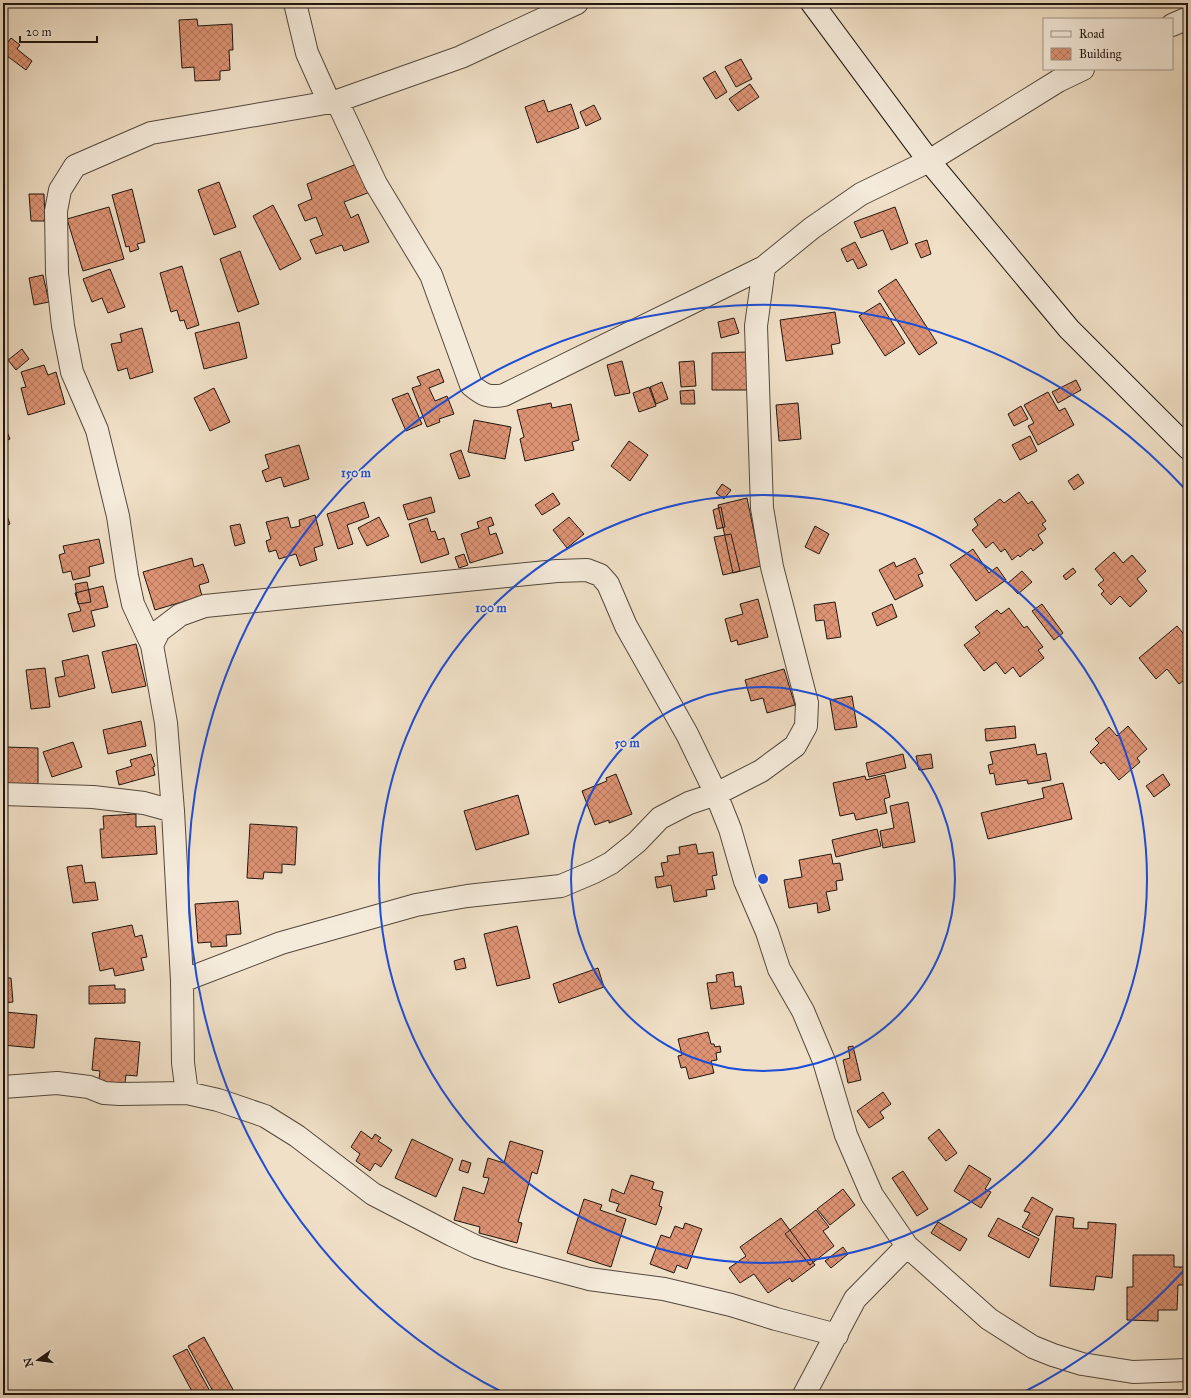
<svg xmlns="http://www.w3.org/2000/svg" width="1191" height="1398" font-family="'IM FELL Great Primer',serif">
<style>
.building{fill:url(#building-cross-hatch);stroke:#20160f}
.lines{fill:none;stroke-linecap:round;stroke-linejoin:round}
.street-casing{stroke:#54483d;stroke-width:24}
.secondary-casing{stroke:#20160f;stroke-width:24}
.street{stroke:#f5ebdb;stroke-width:22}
.secondary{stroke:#f5ebdb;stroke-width:22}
.ring{fill:none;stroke:#1d4ed8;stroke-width:2}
.centre{fill:#1d4ed8;stroke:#f5ebdb;stroke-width:2}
.ring-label{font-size:12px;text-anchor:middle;font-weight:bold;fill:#1d4ed8;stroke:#f5ebdb;stroke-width:3.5;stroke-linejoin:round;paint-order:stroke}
</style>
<defs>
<pattern id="building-cross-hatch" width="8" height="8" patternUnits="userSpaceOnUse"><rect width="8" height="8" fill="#dd9374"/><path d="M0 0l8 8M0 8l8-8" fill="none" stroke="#b3775e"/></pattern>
</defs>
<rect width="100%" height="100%" fill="#f0e0c7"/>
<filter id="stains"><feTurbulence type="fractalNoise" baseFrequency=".005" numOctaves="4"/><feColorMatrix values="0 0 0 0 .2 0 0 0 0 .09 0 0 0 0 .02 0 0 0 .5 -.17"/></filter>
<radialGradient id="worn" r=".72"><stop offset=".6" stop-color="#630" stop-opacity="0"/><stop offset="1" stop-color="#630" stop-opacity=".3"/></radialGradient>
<path class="building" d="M197,19L198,26L232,24L233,50H229L230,70L220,71V80L195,81L194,67L182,68L179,20Z
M11,38L20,45L17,49L32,61L26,70L3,53V49Z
M741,59L752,79L736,87L725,67Z
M715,71L727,92L716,99L703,78Z
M750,84L759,97L738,111L729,99Z
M544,100L548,112L571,104L579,128L537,143L525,107Z
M594,105L601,119L586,126L580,112Z
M359,163L370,192L344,202L351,218L358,214L369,242L344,251L342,245L316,254L310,240L323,235L316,217L305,221L298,205L312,199L307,184Z
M219,182L236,227L214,235L198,190Z
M132,189L145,242L137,244L139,249L130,252L129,246L126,247L112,195Z
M29,194H44L45,221H31Z
M273,205L301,259L280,270L253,216Z
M109,207L124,259L83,271L67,219Z
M895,207L908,243L891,250L883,230L861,238L854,222Z
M927,240L931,254L921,258L915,244Z
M855,242L867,265L858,269L853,259L847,262L841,249Z
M240,251L259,304L238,312L220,259Z
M182,266L199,325L187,329L184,320L180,321L177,310L171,312L160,273Z
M110,269L125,307L108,313L102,298L92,302L83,279Z
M43,275L49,302L34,305L29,278Z
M896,279L937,343L919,355L878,291Z
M880,303L905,343L885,356L859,316Z
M835,312L840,343L831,345L833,354L786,361L780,320Z
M734,318L739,333L721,338L718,322Z
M239,322L247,358L204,369L195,333Z
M142,328L153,372L130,379L127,368L118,371L111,344L122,342L120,334Z
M22,349L29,359L16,370L8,360Z
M747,352V390H712V353Z
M622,361L630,393L615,396L607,365Z
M694,361L696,386L681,387L679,362Z
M44,365L48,375L56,372L65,404L28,415L21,388L26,387L21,372Z
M439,369L444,382L429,388L435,401L447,396L454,414L439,419L440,422L427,427L412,388L421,385L417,377Z
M1076,380L1081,390L1058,403L1052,392Z
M662,382L668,399L656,404L650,387Z
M649,387L656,406L639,412L633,393Z
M214,388L230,422L210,431L194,398Z
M694,390L695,404H681L680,391Z
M1048,392L1059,411L1065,408L1074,425L1038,445L1028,426L1034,423L1024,405Z
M408,393L422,424L406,431L392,399Z
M551,403L552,408L571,404L579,440L572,442L574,450L525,461L520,439L524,437L517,410Z
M798,403L801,439L779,441L776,405Z
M1021,406L1028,419L1014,426L1008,414Z
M474,420L511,427L505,459L468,452Z
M3,422L10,439L3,442Z
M1030,436L1037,451L1020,460L1012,445Z
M629,441L648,455L630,481L611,466Z
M299,445L309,479L284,487L281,477L266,482L262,471L269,468L265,455Z
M461,450L470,476L459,479L450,454Z
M1078,474L1084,483L1074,490L1068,481Z
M722,484L731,490L724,499L716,493Z
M1019,492L1028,504L1032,501L1046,521L1042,524L1046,529L1038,535L1043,543L1033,551L1031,548L1020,557L1018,555L1012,560L1005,549L1001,552L993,542L986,548L972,530L978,525L974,519L1000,499L1004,503Z
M553,493L560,504L542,515L535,505Z
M431,497L435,512L408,520L403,505Z
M747,498L761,566L733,573L718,505Z
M364,502L369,517L347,525L353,544L338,549L327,514Z
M3,505L10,524L3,526Z
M721,507L725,527L717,529L713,510Z
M315,515L323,545L314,548L317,560L300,566L296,554L279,559L276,550L269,552L266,541L271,539L266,522L288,517L291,528L300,526L299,520Z
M379,517L389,536L367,546L358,528Z
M491,517L494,525L488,527L490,535L496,533L503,553L470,563L461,534L479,528L477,522Z
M569,517L584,534L567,548L553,530Z
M427,518L431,532L435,531L438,540L444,538L449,554L421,563L409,524Z
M240,524L245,543L235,546L230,526Z
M815,526L829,534L819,554L805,547Z
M731,534L740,571L723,575L714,537Z
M99,539L104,563L89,567L90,576L73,580L71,571L63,573L59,555L65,553L63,546Z
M973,549L989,573L997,567L1006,580L976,601L950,565Z
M1114,552L1123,563L1132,555L1146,571L1137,579L1147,591L1130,607L1120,596L1111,605L1101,594L1104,591L1098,585L1104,580L1095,569Z
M464,554L468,565L459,568L455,557Z
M192,558L194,567L203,564L209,582L199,585L202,596L155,610L143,572Z
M915,558L923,573L918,575L923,586L895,600L879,570L894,562L896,567Z
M1073,568L1076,572L1066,580L1063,576Z
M1022,571L1032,582L1018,594L1008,583Z
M87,582L91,602L78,604L75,584Z
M103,586L108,607L91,611L95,626L73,632L68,614L81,611L75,593Z
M758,599L768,637L738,645L737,640L731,642L725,619L743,614L740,604Z
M835,602L841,637L827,639L824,620L816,621L814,605Z
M892,604L897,617L877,626L872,613Z
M1042,604L1063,633L1054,640L1032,611Z
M1009,608L1024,628L1027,626L1043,647L1038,650L1044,658L1020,677L1013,667L1005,674L996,662L984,671L964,645L980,633L975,627L997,610L1001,614Z
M1177,626L1188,639V677L1179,684L1167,669L1156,679L1139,658Z
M136,644L146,686L112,693L102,652Z
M88,655L95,688L59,697L55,678L65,676L62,661Z
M45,668L50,707L31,709L26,670Z
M784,669L795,705L767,713L763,698L751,701L745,680Z
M852,696L857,727L835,730L830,700Z
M141,721L146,746L108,754L103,730Z
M1015,726L1016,738L986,741L985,729Z
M1128,726L1147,749L1137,758L1140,762L1119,780L1104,762L1101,764L1090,752L1099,743L1095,739L1109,727L1117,736Z
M73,742L82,767L52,777L43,752Z
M1035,744L1037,755L1046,753L1051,780L1028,784L1027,780L996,785L994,773L990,774L988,765L993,764L990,752Z
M4,747L38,748V785H4Z
M151,754L155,766L153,767L155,775L119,785L116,771L132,766L130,760Z
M903,754L906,768L869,777L866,763Z
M931,754L933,768L919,770L916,756Z
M616,774L632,814L609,823V820L595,825L582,791L607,781L606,778Z
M1163,774L1170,785L1154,797L1146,786Z
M885,775L890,797L884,799L887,813L856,820L854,813L840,816L833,783L865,776L866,780Z
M1063,783L1072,819L988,839L981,813L1044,798L1042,788Z
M518,795L529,834L476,850L464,811Z
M908,802L915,842L883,848L880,831L894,828L890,806Z
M136,814V827L155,826L157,854L102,858L100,829H104L103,816Z
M250,824L297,827L295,865L282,864V873L264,872L263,879L247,878Z
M877,829L881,846L836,857L832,840Z
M696,844L698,854L713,852L717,875L712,876L715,889L706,890L707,896L674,902L671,885L657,888L655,877L664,876L661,863L668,862L667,856L680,854L679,847Z
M831,854L833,864L840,863L843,880L836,881L837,890L826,892L830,910L818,913L817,903L789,908L784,880L802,877L799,860Z
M82,865L85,883L95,882L98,900L73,903L67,867Z
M238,901L241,934L226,935L227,946L211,947V942L198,943L195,904Z
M132,925L135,937L142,935L147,957L141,958L144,970L115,976L113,968L100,971L92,933Z
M517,926L530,978L497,986L484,934Z
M464,958L466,968L456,970L454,961Z
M598,968L604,987L559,1003L553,984Z
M733,972L735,987L741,986L744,1004L711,1009L707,983L717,982L716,975Z
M3,978H11L13,1002L3,1003Z
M115,985V989H125V1003L89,1004V986Z
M5,1012L37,1015L34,1048L3,1045Z
M708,1032L711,1044H714L715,1047L720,1046L721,1052L716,1053L717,1060L711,1061L714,1073L689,1079L686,1067L681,1068L678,1056L682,1055L678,1039Z
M95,1038L140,1042L137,1076L126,1075L124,1090L98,1087L100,1071L92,1070Z
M853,1046L861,1080L848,1083L843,1060L850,1058L848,1047Z
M883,1092L891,1104L880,1112L884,1118L869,1128L857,1111Z
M939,1129L957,1153L946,1161L928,1138Z
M361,1131L372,1139L375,1134L381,1138L378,1141L392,1150L381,1167L375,1163L370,1171L356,1161L360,1154L351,1147Z
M412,1139L453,1159L436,1197L395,1178Z
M510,1141L543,1151L537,1174L532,1172L518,1222L522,1223L517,1243L479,1233L480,1227L454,1220L463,1187L484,1194L489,1178L483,1177L488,1158L504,1163Z
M462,1160L471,1163L468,1173L459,1170Z
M969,1165L991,1179L985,1189L991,1192L981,1208L954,1191Z
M903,1171L928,1209L917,1216L892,1178Z
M631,1175L654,1182L652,1189L663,1192L659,1206L662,1207L656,1225L616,1211L619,1204L609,1201L612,1189L624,1194Z
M843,1189L855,1205L830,1225L817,1209Z
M1032,1197L1053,1209L1039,1236L1022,1227L1030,1213L1024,1211Z
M584,1199L602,1205L600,1210L626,1219L611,1267L567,1253Z
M816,1210L829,1227L823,1231L834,1246L810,1265L785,1234Z
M1056,1216L1074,1218L1073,1228L1088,1229V1222L1116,1224L1112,1278L1096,1276L1094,1290L1050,1286Z
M781,1218L815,1265L792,1282L790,1278L768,1293L754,1274L740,1283L729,1268L746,1256L740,1247Z
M998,1218L1039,1239L1029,1258L988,1236Z
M938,1222L967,1239L960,1251L931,1233Z
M685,1223L702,1229L687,1269L677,1265L674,1273L650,1264L661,1235L670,1238L675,1226L683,1229Z
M843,1247L848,1254L831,1268L825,1261Z
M1133,1255H1174V1267H1186V1285H1178L1177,1310H1158V1321L1127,1320V1287H1133Z
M204,1337L236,1395H215L188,1346Z
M187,1349L212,1395H194L173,1356Z"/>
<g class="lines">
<defs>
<path id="street" d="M295,3L307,53L329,102
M1172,25L1188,18
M337,101L376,184L431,275L471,385C483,395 488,398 504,395L764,267L812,228L861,194L929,161L1058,81L1083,69
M152,645L133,604L127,576L118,516L97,430L72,372L63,326L57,273L56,211L60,190L75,166L151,133L337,101L461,57L577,3
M3,794L93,797L144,803L173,811
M182,981L281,943L416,905L467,896L561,886L594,872L611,863L637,842L660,818L689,803L716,794L761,771L795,746L806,726L807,703L772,567L762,508L756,326L764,267
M3,1087L57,1083L89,1087L104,1093L120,1094L187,1093L218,1100L265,1116L297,1136L373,1194L452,1235L477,1247L507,1257L589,1279L664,1289L731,1305L776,1319L837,1335
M187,1093L183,1063L182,981L173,811L166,723L152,645L159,631L180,615L205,606L557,571L587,570L600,575L608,584L626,626L687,734L716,794L730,829L745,881L767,932L779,969L803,1011L824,1061L846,1135L872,1195L907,1246L989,1319L1033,1347L1053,1355L1082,1364L1133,1372L1188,1370
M804,1395L855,1299L907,1246"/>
<path id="secondary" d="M812,3L929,161L1069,329L1188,448"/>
</defs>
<use href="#street" class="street-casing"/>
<use href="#secondary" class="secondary-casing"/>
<use href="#street" class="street"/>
<use href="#secondary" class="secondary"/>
</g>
<g class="ring">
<circle cx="763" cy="879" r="192"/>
<circle cx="763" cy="879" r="384"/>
<path d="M1187 1267A575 575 0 0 1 1020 1394M506 1394A575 575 0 1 1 1187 491"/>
</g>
<circle cx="763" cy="879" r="6" class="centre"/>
<g class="ring-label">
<text x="356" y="477">150 m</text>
<text x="491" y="612">100 m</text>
<text x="627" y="747">50 m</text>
</g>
<rect width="1191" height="1398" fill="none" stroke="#f0e0c7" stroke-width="16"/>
<rect x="4" y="4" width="1183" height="1390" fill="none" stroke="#20160f" stroke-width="2"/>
<rect x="8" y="8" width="1175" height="1382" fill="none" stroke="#20160f"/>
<rect x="1043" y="18" width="130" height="52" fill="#f5ebdb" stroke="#a09689"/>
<rect x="1051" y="31" width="20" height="6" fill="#f5ebdb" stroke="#a09689"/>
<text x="1079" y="38" font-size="12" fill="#20160f">Road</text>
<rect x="1051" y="48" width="20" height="12" fill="url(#building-cross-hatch)" stroke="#a09689"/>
<text x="1079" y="58" font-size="12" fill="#20160f">Building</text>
<g transform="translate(38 1360) rotate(256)" stroke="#f5ebdb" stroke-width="3" paint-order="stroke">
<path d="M0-3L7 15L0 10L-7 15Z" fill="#20160f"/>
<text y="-6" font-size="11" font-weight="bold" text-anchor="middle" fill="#20160f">N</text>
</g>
<path d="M20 36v6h77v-6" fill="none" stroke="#20160f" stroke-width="2"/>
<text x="26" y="36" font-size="12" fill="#20160f" stroke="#f5ebdb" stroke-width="3" paint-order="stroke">20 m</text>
<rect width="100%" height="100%" filter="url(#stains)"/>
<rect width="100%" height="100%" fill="url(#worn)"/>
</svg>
